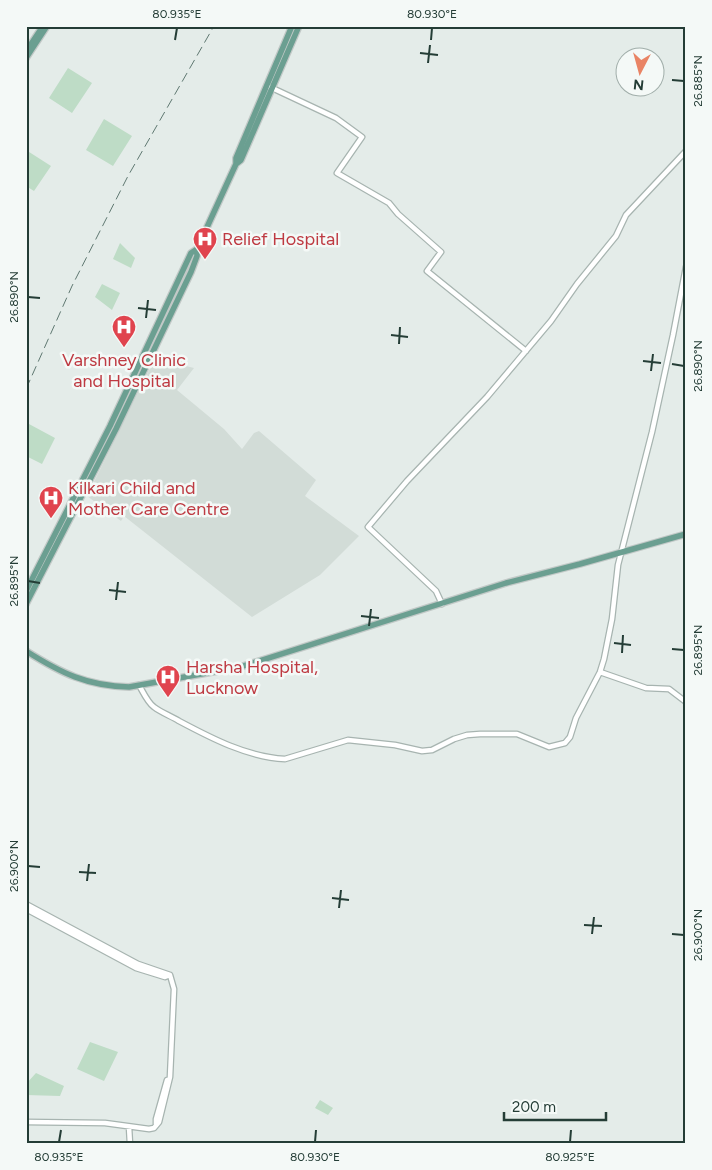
<svg xmlns="http://www.w3.org/2000/svg" width="712" height="1170" font-family="Figtree,sans-serif">
<style>
.built{fill:#d2dcd7}
.park{fill:#bedcc6}
.lines{fill:none;stroke-linecap:round;stroke-linejoin:round}
.minor-casing{stroke:#a7b4b0;stroke-width:7}
.major-casing{stroke:#c2c9c7;stroke-width:8}
.minor{stroke:#fff;stroke-width:4.5}
.major{stroke:#6b9f91;stroke-width:5.5}
.rail{stroke:#5f7871;stroke-width:1;stroke-dasharray:10 5;stroke-linecap:butt}
.ticks{fill:none;stroke:#243d36;stroke-width:2}
.labels{text-anchor:middle;stroke-width:5;stroke-linejoin:round;paint-order:stroke}
.health-label{font-size:18px;fill:#be3a42;stroke:#f4f9f7;text-anchor:start}
.neatline{fill:none;stroke:#243d36;stroke-width:2}
.ticks-label{font-size:12px;text-anchor:middle;fill:#243d36}
</style>
<rect width="100%" height="100%" fill="#e4ece9"/>
<path class="built" d="M158,359L194,368L177,390L224,429L242,449L254,433L259,431L316,480L305,496L359,536L320,575L252,617L124,516L121,521L87,496L149,370Z"/>
<path class="park" d="M68,68L92,83L72,113L49,98Z
M104,119L132,136L113,166L86,150Z
M26,150L51,166L34,191L26,186Z
M120,243L135,258L131,268L113,259Z
M102,284L120,293L112,310L95,297Z
M29,424L55,438L42,464L26,456V431Z
M90,1042L118,1052L104,1081L77,1069Z
M36,1073L64,1086L60,1096L26,1095V1084Z
M320,1100L333,1108L328,1115L315,1108Z"/>
<g class="lines">
<defs>
<path id="minor" d="M270,87L336,118L362,137L337,173L389,203L398,214L441,252L427,271L526,351
M442,604L436,591L368,527L407,481L487,397L551,321L577,284L616,236L626,215L686,151
M600,672L646,688L669,689L686,702
M139,685C143,692 148,703 154,707C162,713 171,716 179,721C211,738 247,757 285,759L348,740L395,745L422,751L432,750L454,739L467,735L480,734H517L549,747L565,743L570,737L576,718L600,672L604,659L612,619L618,565L652,432L673,335L686,267
M26,904L138,964L170,975L174,989L170,1077L159,1122L154,1128L149,1129L105,1123L26,1122
M26,909L136,968L165,977L170,975
M156,1124V1119L167,1080
M129,1127L130,1144"/>
<path id="major" d="M29,47L43,26
M26,58L47,26
M236,164L241,160L299,26
M26,591L110,426L191,253L197,249L236,164V158L292,26
M26,604L116,429L191,272L197,256V249
M26,651C61,673 87,686 129,687L240,667L506,583L580,564L686,534"/>
</defs>
<use href="#minor" class="minor-casing"/>
<use href="#major" class="major-casing"/>
<use href="#minor" class="minor"/>
<use href="#major" class="major"/>
<path class="rail" d="M26,389L72,286L128,176L214,26"/>
</g>
<path class="ticks" d="M175,40L177,28M431,40L432,28M420,53L438,55M428,63L430,45M672,80L684,81M28,297L40,298M138,308L156,310M146,318L148,300M391,335L408,337M399,344L400,327M643,361L661,363M672,364L684,366M651,371L653,354M28,581L40,583M109,590L126,592M116,600L118,582M361,616L379,618M369,626L371,609M614,643L631,645M672,649L684,650M622,653L623,635M28,866L40,867M79,872L96,873M87,881L89,864M332,898L349,900M339,908L341,890M584,925L602,926M592,934L594,917M672,934L684,935M59,1142L61,1130M315,1142L316,1130M570,1142L571,1130"/>
<defs>
<symbol id="hospital-pin" viewBox="-11 -11 22 30"><path d="M0 17L-7.5 6A9.5 9.5 0 1 1 7.5 6Z" fill="#e0444e" stroke="#f4f9f7"/><path d="M-5-5h3v3.5h4V-5h3V5h-3V1.5h-4V5h-3Z" fill="#fff"/></symbol>
</defs>
<g fill-rule="evenodd">
<use href="#hospital-pin" x="191" y="225" width="28" height="38"/>
<use href="#hospital-pin" x="110" y="313" width="28" height="38"/>
<use href="#hospital-pin" x="37" y="484" width="28" height="38"/>
<use href="#hospital-pin" x="154" y="663" width="28" height="38"/>
</g>
<g class="labels">
<g class="health-label">
<text x="222" y="245">Relief Hospital</text>
<text x="124" y="366" text-anchor="middle">Varshney Clinic<tspan x="124" dy="21">and Hospital</tspan></text>
<text x="68" y="494">Kilkari Child and<tspan x="68" dy="21">Mother Care Centre</tspan></text>
<text x="186" y="673">Harsha Hospital,<tspan x="186" dy="21">Lucknow</tspan></text>
</g>
</g>
<rect width="712" height="1170" fill="none" stroke="#f4f9f7" stroke-width="55"/>
<g transform="translate(640 72) rotate(186)"><circle r="24" fill="#f4f9f7" stroke="#a1aeaa"/>
<path d="M0-4L9 19L0 12L-9 19Z" fill="#e98465"/>
<text y="-8" font-size="14" font-weight="bold" text-anchor="middle" fill="#243d36">N</text>
</g>
<path d="M504 1112v8h102v-8" fill="none" stroke="#243d36" stroke-width="2.5"/>
<text x="512" y="1112" font-size="15" fill="#243d36" stroke="#f4f9f7" stroke-width="4" paint-order="stroke">200 m</text>
<rect x="28" y="28" width="656" height="1114" class="neatline"/>
<g class="ticks-label">
<text x="177" y="18">80.935°E</text>
<text x="432" y="18">80.930°E</text>
<text transform="translate(698 81) rotate(-90)" y="4">26.885°N</text>
<text transform="translate(14 297) rotate(-90)" y="4">26.890°N</text>
<text transform="translate(698 366) rotate(-90)" y="4">26.890°N</text>
<text transform="translate(14 581) rotate(-90)" y="4">26.895°N</text>
<text transform="translate(698 650) rotate(-90)" y="4">26.895°N</text>
<text transform="translate(14 866) rotate(-90)" y="4">26.900°N</text>
<text transform="translate(698 935) rotate(-90)" y="4">26.900°N</text>
<text x="59" y="1161">80.935°E</text>
<text x="315" y="1161">80.930°E</text>
<text x="570" y="1161">80.925°E</text>
</g>
</svg>
